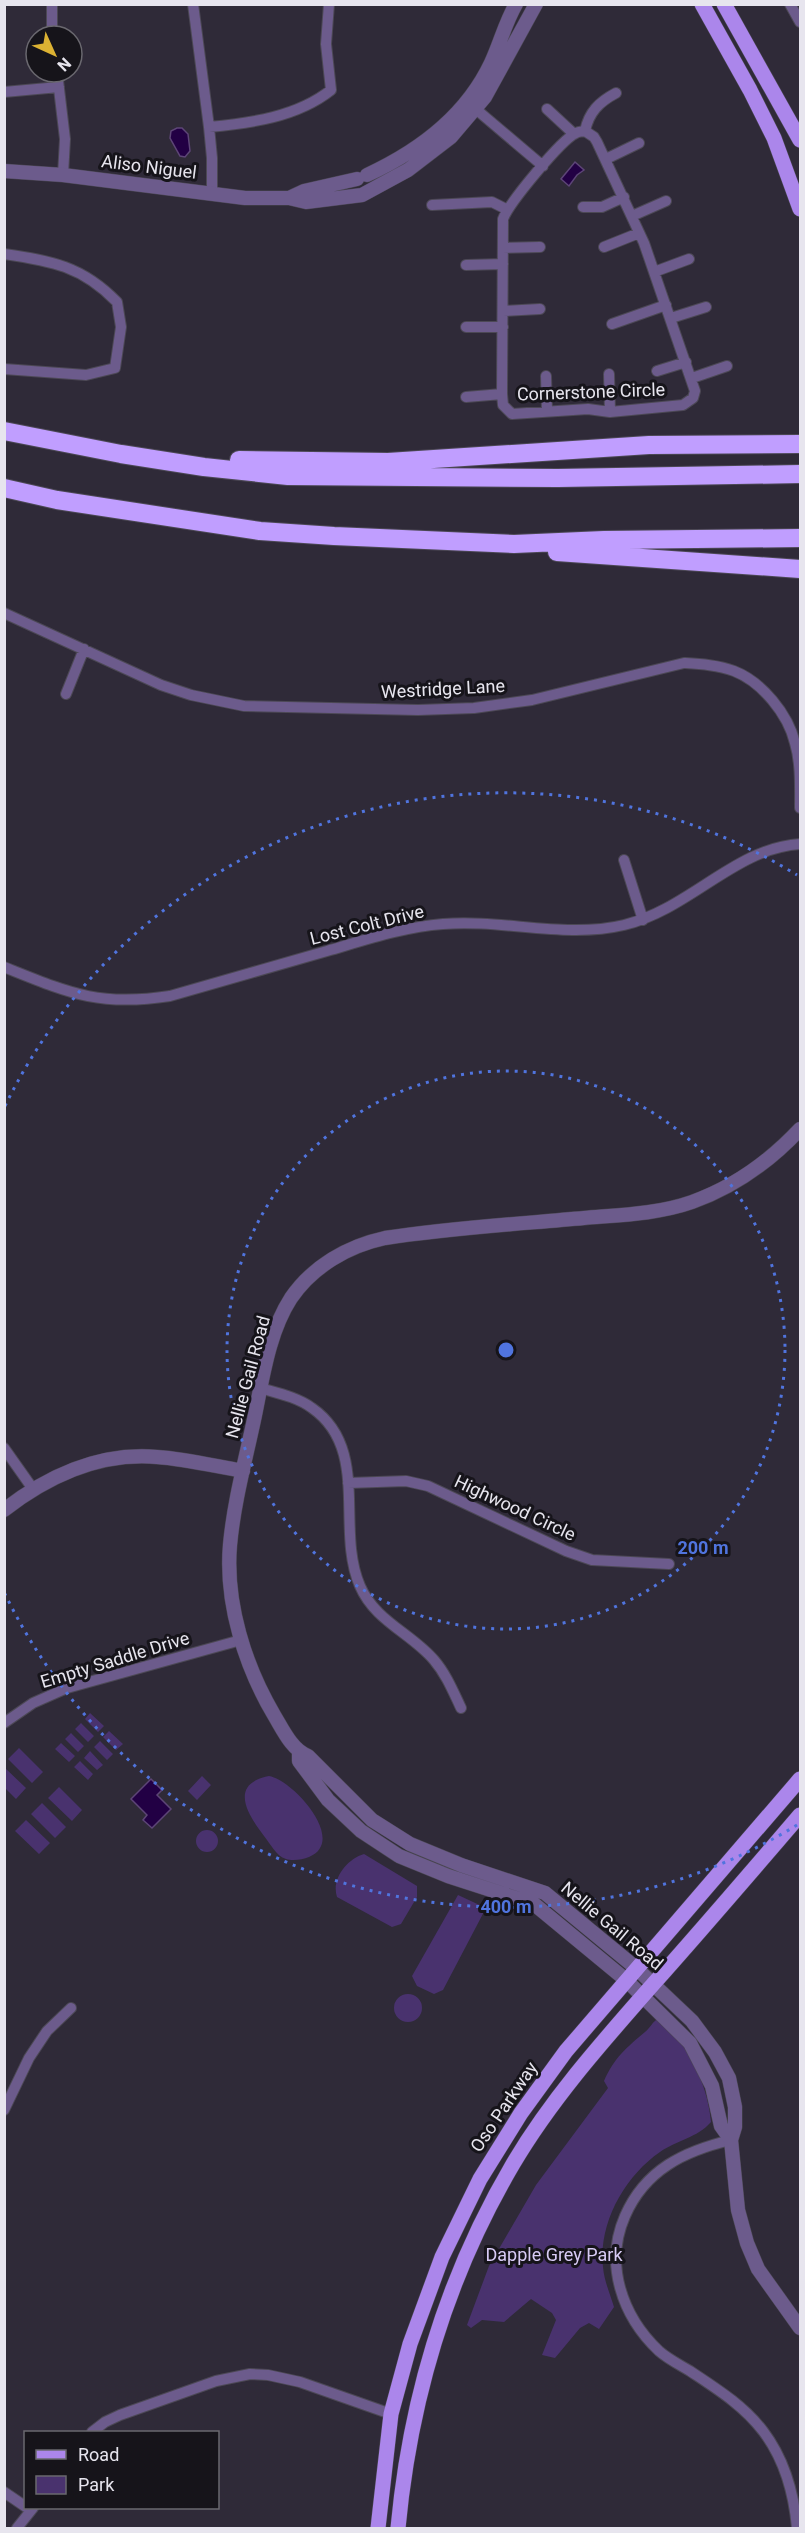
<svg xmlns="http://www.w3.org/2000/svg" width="805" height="2533" font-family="Roboto,sans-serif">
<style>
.green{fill:#49326e}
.water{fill:#204;stroke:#5d4577;stroke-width:1.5}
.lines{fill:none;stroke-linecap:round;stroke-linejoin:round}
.minor-casing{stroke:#4c4855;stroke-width:12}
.tertiary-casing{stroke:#4c4855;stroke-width:15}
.primary-casing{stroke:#4c4855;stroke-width:16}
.motorway-casing{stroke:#4c4855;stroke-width:20}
.minor{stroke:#6c5b8c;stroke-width:10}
.tertiary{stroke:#6c5b8c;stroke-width:14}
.primary{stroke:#ab86eb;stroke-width:15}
.motorway{stroke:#c09eff;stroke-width:18}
.ring{fill:none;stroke:#5074de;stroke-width:3;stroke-dasharray:3 6}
.labels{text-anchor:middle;stroke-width:6;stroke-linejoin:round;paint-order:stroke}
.street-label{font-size:18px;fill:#e7e5ee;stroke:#16141a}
.park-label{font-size:18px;fill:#d8cbf5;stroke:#16141a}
.centre{fill:#5074de;stroke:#16141a;stroke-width:3}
.ring-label{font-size:18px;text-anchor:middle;font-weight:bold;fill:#5074de;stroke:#16141a;stroke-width:6;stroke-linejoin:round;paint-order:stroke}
</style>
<rect width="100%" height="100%" fill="#2f2a38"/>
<path class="green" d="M90,1713L104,1726L98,1732L85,1719Z
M81,1723L94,1736L88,1742L75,1729Z
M109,1731L123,1744L116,1750L103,1737Z
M71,1733L84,1746L78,1752L65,1739Z
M100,1741L113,1754L107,1760L94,1747Z
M61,1743L75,1756L69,1762L55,1749Z
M19,1748L43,1772L32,1783L8,1759Z
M90,1751L103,1765L97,1770L84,1758Z
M80,1761L93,1774L88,1780L74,1767Z
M4,1767L26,1788L16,1799L5,1788Z
M202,1776L211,1785L197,1800L188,1791Z
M269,1776C293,1780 348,1841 309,1857C302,1860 292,1861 286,1859C276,1856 270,1843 264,1836C248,1815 228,1784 269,1776Z
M59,1787L82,1810L72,1821L48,1798Z
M42,1803L66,1827L55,1838L31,1814Z
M26,1820L50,1843L39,1854L15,1831Z
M196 1841a11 11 0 1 1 22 0a11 11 0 1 1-22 0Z
M364,1854L417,1886V1897L401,1924L392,1927L337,1897C331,1879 347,1859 364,1854Z
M458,1895L486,1908L443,1990L434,1994L417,1986L412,1976Z
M394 2008a14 14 0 1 1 28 0a14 14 0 1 1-28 0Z
M659,2018C687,2042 708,2084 711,2122C697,2138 677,2140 660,2152C625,2176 598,2223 603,2267C604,2280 610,2294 614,2307L599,2329L589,2323L580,2328L555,2358L542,2355L556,2320L552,2313L531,2299L504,2322L482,2320L471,2328L467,2325L489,2266L536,2185L608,2088L604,2081C614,2058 627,2047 645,2032C651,2027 652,2022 659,2018Z"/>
<path class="water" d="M177,128H182L188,134L190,151L185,157L180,156L170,138L171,131Z
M575,162L584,170L577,175L569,186L561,179Z
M151,1779L162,1790L157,1795L171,1809L152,1828L143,1820L147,1815L131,1799Z"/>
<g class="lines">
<defs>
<path id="minor" d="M52,4V36
M193,4L209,127L212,158V192
M790,4L800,22
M57,72L65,139L63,175
M4,92L59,87
M471,105L543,166
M547,109L574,134
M209,127C251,123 297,117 331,90L326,44L329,4
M585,131L594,137L597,142L644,243L695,391L693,398L683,405L610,412L588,409L512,414L503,405L502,394L503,219C509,203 561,140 576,133C580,131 581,132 585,131Z
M585,131C589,112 599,102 616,93
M606,159L639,143
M432,205L492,202L506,209
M583,207H602L624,197
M632,216L666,201
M604,247L639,233
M503,248L540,247
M4,254C52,261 82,266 117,302L121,327L115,368L86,375L4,369
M466,265L503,264
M654,272L689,259
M503,311L540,309
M671,318L706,307
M612,324L666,305
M466,327H503
M657,371L686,362
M609,374L610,412
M546,376L547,411
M692,378L727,366
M466,397L502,394
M4,613L161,685L191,695L244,706L418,710L474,708L532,700L684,663C700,664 718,665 734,671C762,682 788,714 795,743C801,763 800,787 800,808
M66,694L84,649
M624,860L643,920
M4,967C69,993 99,1007 170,996C222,981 275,966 327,951C365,940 403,927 443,924C503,919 565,939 624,925C690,909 735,848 800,844
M260,1388C277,1393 297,1397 312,1408C371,1449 335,1529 360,1586C375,1621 411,1633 434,1660C446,1674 453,1691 461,1708
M4,1448L33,1489
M348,1483L406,1481L428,1486L566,1551L592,1560L669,1564
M4,1723L33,1703L67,1688L241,1640
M4,2110L29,2058L47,2031L71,2008
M731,2140C684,2151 645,2170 625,2216C604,2264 622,2316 659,2351C668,2359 680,2365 690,2371C717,2389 743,2405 763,2431C785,2460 794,2494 797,2528
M92,2432L105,2422L120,2415L216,2381L250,2374L268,2375L300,2382L391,2414
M4,2492L26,2507
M17,2528L33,2508"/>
<path id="tertiary" d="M4,171L63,175L245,198H289L306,202L362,195L408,170L451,137L485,97L536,4
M367,175C419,151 466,116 491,63C500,44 505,23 516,4
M289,198L304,191L357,179
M800,1129C770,1161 734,1187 692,1202C658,1214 619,1215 584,1218C518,1224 450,1228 385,1238C348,1246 313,1266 291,1298C269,1332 263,1376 255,1415C246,1458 234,1501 230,1545C225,1603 245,1666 274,1715C283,1730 292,1750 308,1756L372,1820L410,1844L461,1865L545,1893L636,1968L692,2021L715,2052L729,2078L735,2107V2127L731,2140L738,2210L747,2243L758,2269L800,2328
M4,1510C48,1476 100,1452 157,1457C186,1459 214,1466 243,1471
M299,1753V1761L328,1800L361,1831L399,1856L448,1876L534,1904L626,1980L690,2043L712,2086L721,2126L731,2140"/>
<path id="primary" d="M702,4L750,90L774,138L800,209
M724,4L800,140
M378,2528L391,2414L410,2344L442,2257L480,2179L521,2113L566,2051L800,1779
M398,2528C410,2400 447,2276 513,2164C552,2098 604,2040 655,1982C704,1927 752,1871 800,1815"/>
<path id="motorway" d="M4,431L121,454L204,467L288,476L558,478L800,474
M239,460L388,462L649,445L800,444
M4,488L57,500L260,531L334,536L514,544L604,540L800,538
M557,552L800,569"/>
</defs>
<use href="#minor" class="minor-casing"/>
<use href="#tertiary" class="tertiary-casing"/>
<use href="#primary" class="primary-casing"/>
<use href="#motorway" class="motorway-casing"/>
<use href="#minor" class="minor"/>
<use href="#tertiary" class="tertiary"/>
<use href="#primary" class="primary"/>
<use href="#motorway" class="motorway"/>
</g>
<g class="ring">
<circle cx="506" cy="1350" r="279"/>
<path d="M797 1825A557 557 0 0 1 5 1594M5 1106A557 557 0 0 1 797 875"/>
</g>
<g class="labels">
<g class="street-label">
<text transform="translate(149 167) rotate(7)" y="6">Aliso Niguel</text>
<text transform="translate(591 392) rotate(-2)" y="6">Cornerstone Circle</text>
<text transform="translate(443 689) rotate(-3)" y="6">Westridge Lane</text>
<text transform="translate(367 925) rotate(-14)" y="6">Lost Colt Drive</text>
<text transform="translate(248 1377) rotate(-75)" y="6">Nellie Gail Road</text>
<text transform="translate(515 1508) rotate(25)" y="6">Highwood Circle</text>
<text transform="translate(115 1660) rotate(-17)" y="6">Empty Saddle Drive</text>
<text transform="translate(612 1926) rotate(40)" y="6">Nellie Gail Road</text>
<text transform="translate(504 2107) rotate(-56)" y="6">Oso Parkway</text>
</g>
<g class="park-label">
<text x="554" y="2261">Dapple Grey Park</text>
</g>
</g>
<circle cx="506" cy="1350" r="9" class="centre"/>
<g class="ring-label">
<text x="703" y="1554">200 m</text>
<text x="506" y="1913">400 m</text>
</g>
<rect width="805" height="2533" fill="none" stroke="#e7e5ee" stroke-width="12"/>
<rect x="24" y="2431" width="195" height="78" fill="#16141a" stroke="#6a686f" stroke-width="1.5"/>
<rect x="36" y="2450" width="30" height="9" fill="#ab86eb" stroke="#6a686f" stroke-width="1.5"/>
<text x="78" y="2461" font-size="18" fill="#e7e5ee">Road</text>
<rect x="36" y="2476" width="30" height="18" fill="#49326e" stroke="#6a686f" stroke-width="1.5"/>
<text x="78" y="2491" font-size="18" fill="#e7e5ee">Park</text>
<g transform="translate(54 54) rotate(135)"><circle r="28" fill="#16141a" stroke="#6a686f" stroke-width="1.5"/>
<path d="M0-4.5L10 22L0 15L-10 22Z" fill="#dcb233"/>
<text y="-9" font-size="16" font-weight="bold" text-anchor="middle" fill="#e7e5ee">N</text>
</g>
</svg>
